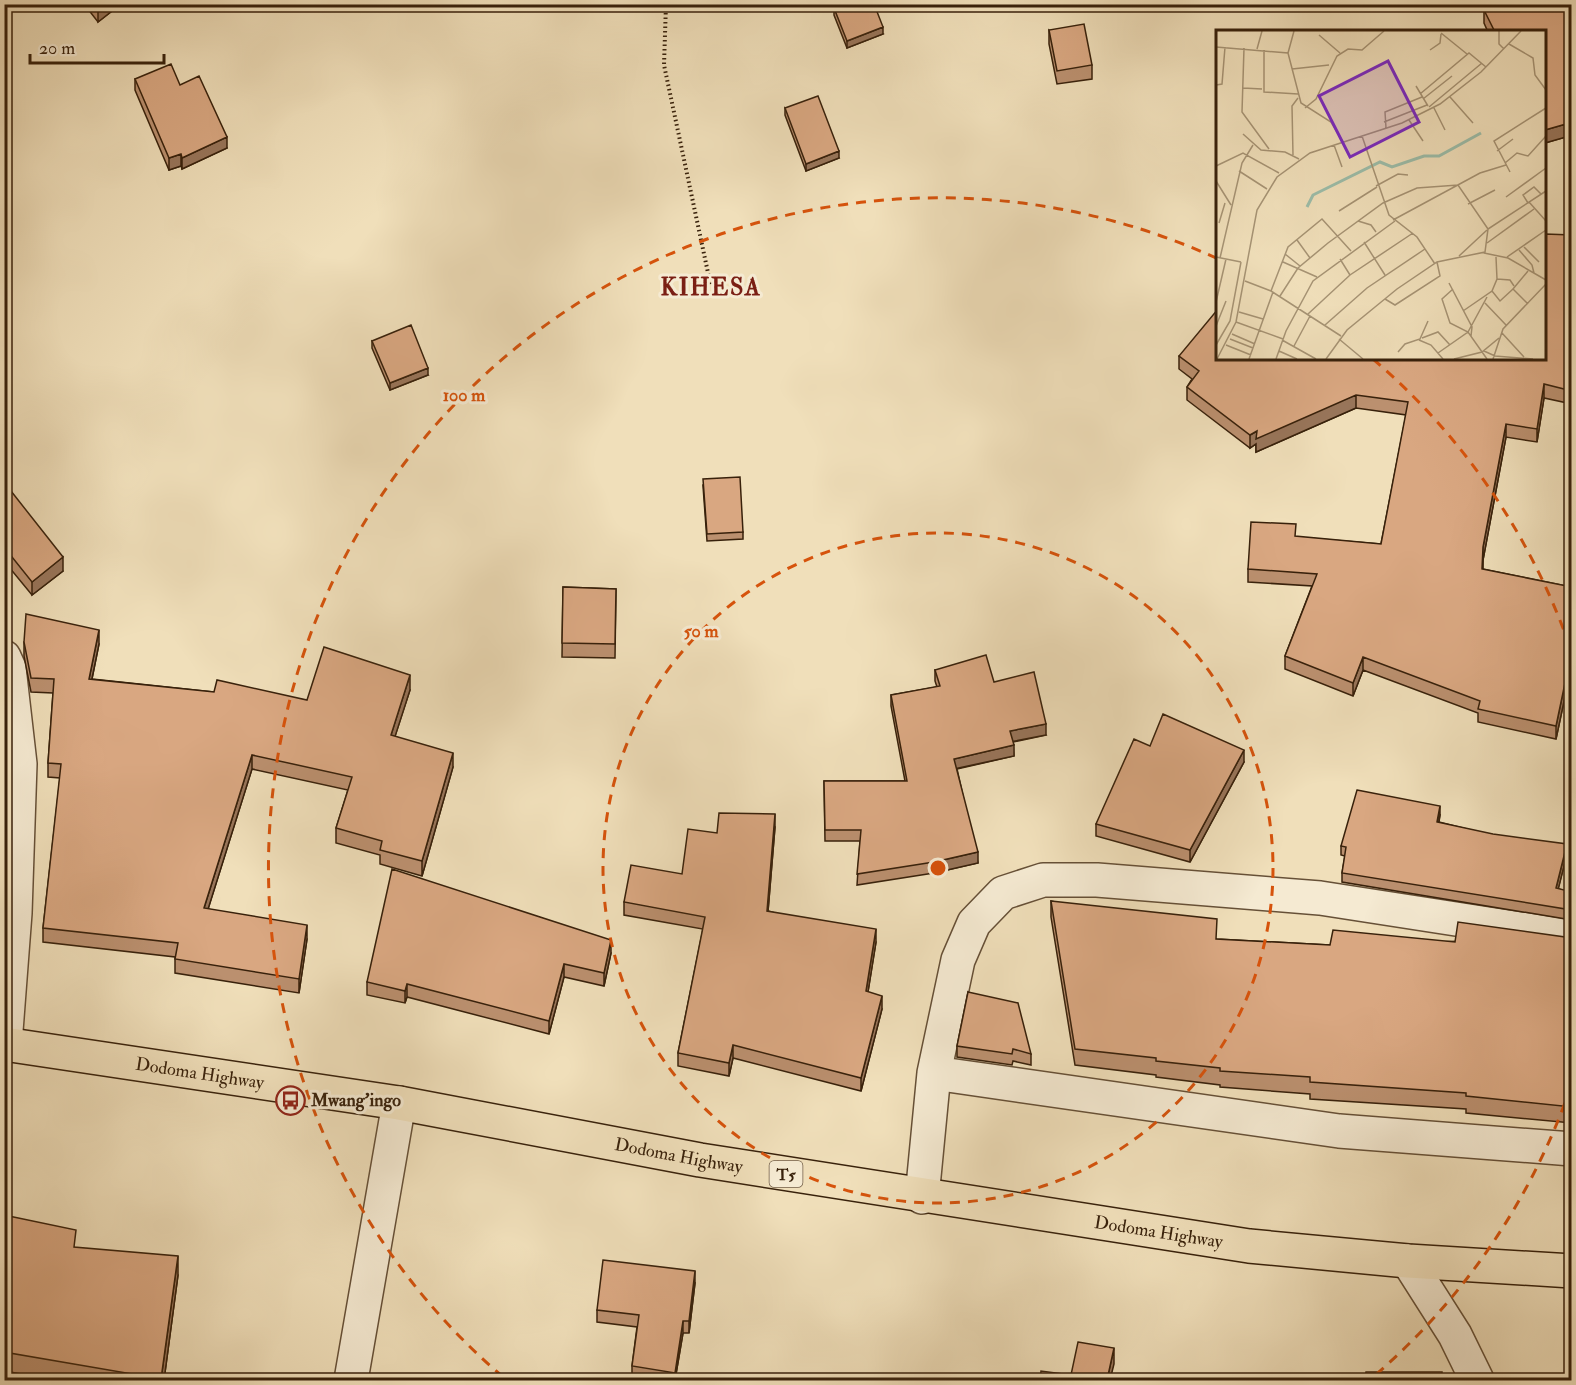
<svg xmlns="http://www.w3.org/2000/svg" width="1576" height="1385" font-family="'IM FELL Double Pica',serif">
<style>
.lines{fill:none;stroke-linecap:round;stroke-linejoin:round}
.street-casing{stroke:#665037;stroke-width:36}
.highway-casing{stroke:#38210b;stroke-width:36}
.path{stroke:#38210b;stroke-width:4;stroke-dasharray:1.5 3;stroke-linecap:butt}
.street{stroke:#f5ead2;stroke-width:33}
.highway{stroke:#f0dfba;stroke-width:33}
.wall{fill:#bb906f;stroke:#38210b;stroke-width:1.5}
.shaded-wall{fill:#98755a;stroke:#38210b;stroke-width:1.5}
.building{fill:#d9a781;stroke:#38210b;stroke-width:1.5}
.ring{fill:none;stroke:#d6530c;stroke-width:3;stroke-dasharray:10 8}
.labels{text-anchor:middle;stroke-width:6;stroke-linejoin:round;paint-order:stroke}
.shield{fill:#f5ead2;stroke:#715d47;stroke-width:1.5}
.shield-label{font-size:16px;font-weight:bold;fill:#38210b}
.street-label{font-size:18px;fill:#38210b;stroke:#f5ead2}
.poi-label{font-size:18px;font-weight:bold;fill:#38210b;stroke:#f5ead2;text-anchor:start}
.district-label{font-size:24px;font-weight:bold;letter-spacing:1.5px;fill:#7a1f14;stroke:#f5ead2}
.inset-river{fill:none;stroke:#9cbda9;stroke-width:3}
.inset-road{fill:none;stroke:#a69374;stroke-width:1.5}
.view{fill:#7b2cbf;fill-opacity:0.15;stroke:#7b2cbf;stroke-width:3}
.inset-edge{fill:none;stroke:#38210b;stroke-width:3}
.centre{fill:#d6530c;stroke:#f5ead2;stroke-width:3}
.ring-label{font-size:18px;text-anchor:middle;font-weight:bold;fill:#d6530c;stroke:#f5ead2;stroke-width:6;stroke-linejoin:round;paint-order:stroke}
</style>
<rect width="100%" height="100%" fill="#f0dfba"/>
<filter id="stains"><feTurbulence type="fractalNoise" baseFrequency=".00333" numOctaves="4"/><feColorMatrix values="0 0 0 0 .2 0 0 0 0 .09 0 0 0 0 .02 0 0 0 .5 -.17"/></filter>
<radialGradient id="worn" r=".72"><stop offset=".6" stop-color="#630" stop-opacity="0"/><stop offset="1" stop-color="#630" stop-opacity=".3"/></radialGradient>
<g class="lines">
<defs>
<path id="street" d="M4,657L9,668L20,764L15,913L5,1044
M934,1073L1339,1131L1572,1149
M922,1197L934,1073L958,960L974,923L1003,893L1043,880H1097L1320,898L1572,937
M1408,1261L1455,1335L1477,1380
M351,1380L399,1103"/>
<g id="highway">
<path id="s1" d="M4,1044L399,1103L700,1160L1249,1246L1408,1261L1572,1271"/>
</g>
</defs>
<use href="#street" class="street-casing"/>
<use href="#highway" class="highway-casing"/>
<path class="path" d="M666,4L664,65L711,287"/>
<use href="#street" class="street"/>
<use href="#highway" class="highway"/>
</g>
<path class="wall" d="M84,4H121L98,22Z
M834,8L883,34L847,48L834,15Z
M1484,10L1572,21V124H1566V137L1545,143V32H1488L1484,23Z
M1049,30L1092,65V79L1057,84L1049,44Z
M135,79L180,85L227,148L182,169L181,166L169,170L135,90Z
M785,108L839,158L806,171L785,115Z
M1572,235V404L1544,398L1537,442L1506,437L1483,560V569L1572,587V673H1570L1556,739L1478,722V713L1363,670L1353,696L1285,669V656L1312,586L1248,582V569L1296,537L1381,544L1406,415L1356,408L1256,452V444L1250,448L1187,400V387L1192,379L1179,369V356L1218,358H1545Z
M372,341L428,375L390,390L372,348Z
M703,486L743,532V539L707,541Z
M4,497L63,571L32,595L4,561Z
M563,587L616,589L615,658L562,657Z
M24,642L99,644L92,679L214,692L307,700L410,690L395,736L453,767L422,876L380,864V855L336,843V828L348,790L252,769L208,909L307,939L299,993L175,973V957L43,942V928L60,778L48,777V763L53,693L31,692L24,656Z
M935,670L994,682L1046,735L1013,742L1014,756L957,769L978,863L934,873L857,885L860,841H825L824,781H905L891,706V695L937,687L935,681Z
M1150,746L1244,762L1190,862L1096,836V824Z
M1440,815L1439,822L1567,854L1558,889L1572,892V920L1342,882V873L1345,856L1341,855V846Z
M775,827L768,911L876,942L868,992L882,1009L861,1091L733,1058L729,1076L678,1066V1053L703,929L624,915V902L682,874L717,833Z
M1051,901L1217,939L1330,945L1572,938V1123L1466,1113V1109L1310,1099V1094L1220,1087V1085L1156,1077V1075L1075,1065L1051,917Z
M611,953L604,986L564,977L549,1034L407,997L405,1003L367,995V982Z
M968,992L1031,1054V1065L1013,1061L1012,1065L957,1057V1046Z
M4,1215L76,1248L178,1275L164,1380H57L4,1371Z
M695,1283L689,1333H683L675,1380H645L632,1378V1366L637,1327L597,1322V1310Z"/>
<path class="shaded-wall" d="M107,4H121L98,22V12Z
M883,27V34L847,48V41Z
M1566,124V137L1545,143V130Z
M227,137V148L182,169V158Z
M839,151V158L806,171V164Z
M181,154V166L169,170V158Z
M428,368V375L390,390V383Z
M1544,384V398L1537,442V429Z
M1356,395V408L1256,452V444L1250,448V435L1257,431Z
M1506,424V437L1483,560L1482,582L1483,547Z
M63,557V571L32,595V582Z
M99,630V644L89,693V679Z
M1363,657V670L1353,696V683Z
M1570,659V673L1556,739V726Z
M410,675V690L391,749V735Z
M1046,724V735L1010,742V731Z
M1014,745V756L954,769V759Z
M1244,750V762L1190,862V850Z
M453,753V767L422,876V861Z
M252,755V769L204,922V908Z
M1440,806V815L1437,831V822Z
M775,814V827L767,924V911Z
M1567,844V854L1556,898V888Z
M978,852V863L934,873V862Z
M307,925V939L299,993V979Z
M876,929V942L866,1004V991Z
M611,940V953L604,986V973Z
M1572,950V967L1569,963Z
M564,964V977L549,1034V1021Z
M407,984V997L405,1003V991Z
M882,996V1009L861,1091V1078Z
M733,1045V1058L729,1076V1063Z
M178,1256V1275L164,1380H161Z
M695,1271V1283L689,1333V1321Z
M683,1321V1333L675,1380V1373Z
M1114,1348V1364L1110,1380H1107Z"/>
<path class="building" d="M92,4H107L98,12Z
M842,4H874L883,27L847,41L834,8Z
M1495,4H1563L1572,21V111H1566V124L1545,130V32H1495L1484,10Z
M1084,24L1092,65L1057,71L1049,30Z
M171,64L180,85L199,76L227,137L182,158L181,154L169,158L135,79Z
M818,96L839,151L806,164L785,108Z
M1545,234L1572,235V391L1544,384L1537,429L1506,424L1483,547L1482,569L1572,587V660L1570,659L1556,726L1478,709L1480,701L1363,657L1353,683L1285,656L1317,574L1248,569L1251,522L1296,524L1295,536L1381,544L1408,402L1356,395L1256,439L1257,431L1250,435L1187,387L1199,371L1179,356L1218,309V358H1545Z
M411,325L428,368L390,383L372,341Z
M740,477L743,532L707,534L703,479Z
M11,491L63,557L32,582L4,547V497Z
M563,587L616,589L615,644L562,643Z
M26,614L99,630L89,679L214,692L217,680L307,700L324,647L410,675L391,735L453,753L422,861L380,850L382,841L336,828L352,777L252,755L204,908L307,925L299,979L175,959L178,943L43,928L61,764L48,763L54,679L31,678L24,642Z
M986,655L994,682L1034,672L1046,724L1010,731L1014,745L954,759L978,852L934,862L857,874L861,830H825L824,781H907L891,695L940,686L935,670Z
M1163,714L1244,750L1190,850L1096,824L1134,739L1150,746Z
M1357,790L1440,806L1437,822L1493,834L1567,844L1556,888L1572,892V910L1342,873L1346,847L1341,846Z
M719,813L775,814L767,911L876,929L866,991L882,996L861,1078L733,1045L729,1063L678,1053L705,917L624,902L631,865L682,874L688,829L717,833Z
M392,869L611,940L604,973L564,964L549,1021L407,984L405,991L367,982Z
M1051,901L1217,919L1216,939L1330,945L1333,930L1455,942L1458,922L1572,938V950L1569,963H1572V1107L1466,1096V1093L1310,1082V1077L1220,1071V1068L1156,1061V1058L1075,1049Z
M968,992L1018,1003L1031,1054L1013,1049L1012,1054L957,1046Z
M4,1215L76,1230L74,1247L178,1256L161,1379L4,1352Z
M603,1260L695,1271L689,1321H683L675,1373L632,1366L639,1315L597,1310Z
M1078,1342L1114,1348L1107,1380H1113H1040L1041,1371L1071,1375Z
M1366,1372H1442V1380H1365Z"/>
<g class="ring">
<circle cx="938" cy="868" r="335"/>
<path d="M1571 1086A670 670 0 0 1 1373 1377M503 1377A670 670 0 0 1 1216 258M1373 359A670 670 0 0 1 1571 650"/>
</g>
<defs>
<symbol id="bus-ring" viewBox="-11 -11 22 22"><circle r="9.5" fill="#f5ead2" stroke="#8f2418" stroke-width="1.5"/><path d="M-5-6H5V4H4V6H2V4H-2V6H-4V4H-5ZM-3.5-4V0h7V-4ZM-3.5 1.2v1.5H-2V1.2ZM2 1.2v1.5H3.5V1.2Z" fill="#8f2418"/></symbol>
</defs>
<g fill-rule="evenodd">
<use href="#bus-ring" x="274" y="1084" width="33" height="33"/>
</g>
<g class="labels">
<rect class="shield" x="769.5" y="1161" width="33" height="26" rx="4.5"/>
<g class="shield-label">
<text x="786" y="1180">T5</text>
</g>
<g class="street-label">
<text dy="6" stroke="none"><textPath href="#s1" startOffset="198">Dodoma Highway</textPath></text>
<text dy="6" stroke="none"><textPath href="#s1" startOffset="684">Dodoma Highway</textPath></text>
<text dy="6" stroke="none"><textPath href="#s1" startOffset="1170">Dodoma Highway</textPath></text>
</g>
<g class="poi-label">
<text x="311" y="1106">Mwang'ingo</text>
</g>
<g class="district-label">
<text x="711" y="295">KIHESA</text>
</g>
</g>
<g transform="translate(1216 30)">
<rect width="330" height="330" fill="#f0dfba"/>
<path class="inset-river" d="M91,177L97,165L164,132L176,137L208,126H223L265,103"/>
<path class="inset-road" d="M283,1V14L288,19M225,3L251,24M103,5L124,23M293,14L317,28L319,45L330,60M0,17L72,23L85,73L115,92L127,112M28,18L26,82L53,119M41,19L46,1M48,20V62L82,64M214,20L224,13L225,4M72,23L78,1M76,39L113,35M0,55L6,54L9,17M200,56L212,76M27,58L46,59M204,64L253,23L270,37M234,67L257,93M207,69L236,46M213,77L266,33M89,78L100,69L121,26L132,19L146,20L168,1M218,78L229,100M193,90L207,111M168,92L211,75M170,98L169,82L206,67M27,104L45,120L69,122L83,129M146,106L173,185L201,207L219,234M118,115L126,137M281,121L297,109M77,125L76,76L82,68M289,133L301,123L312,126L330,106M0,136L27,123L63,143M23,141L51,159M294,142L278,111L330,78M0,151L15,175M160,156L182,144L192,145M290,167L330,138M313,172L330,191M312,173L307,165L318,157L325,164M252,174L279,160M123,181L161,157M177,190L264,143L290,135M142,191L155,195L160,202M3,193L9,173M81,210L94,228M148,212L169,245M271,213L318,179M308,217L323,232M303,220L316,235L318,243M268,223L292,228L330,250M69,224L84,236M243,226L271,200M0,227L25,232M291,227L330,200M4,228L26,133L37,115M124,229L134,245M67,232L101,247M281,249L294,250L298,256M29,251L55,261L125,306M233,253L256,297L255,306M237,259L226,269L234,293L252,302L271,329M55,261L72,217L106,189L135,221M276,261L284,271L297,259M64,266L82,238L112,213L167,173L201,158L242,155L272,199M169,269L179,275L224,246L221,232M0,272L10,229M269,273L290,295M312,274L297,259L312,241M247,281L276,261L281,249L280,227M23,282L47,289M92,284L134,245L197,203M20,292L67,309M109,295L151,258L209,219M0,296L10,271M286,303L308,327M16,304L39,314M206,308L222,302L234,315M14,309L37,318M123,309L147,329M66,310L100,329M203,310L215,315L227,329M0,315L14,291L25,232M10,315L35,325M78,316L94,286M63,321L81,329M268,321L279,326L317,329M182,322L189,314L204,309L212,291M222,323L252,302L271,267M1,329L20,292L41,180L61,147L94,123L186,93L224,74L265,42L305,1M33,329L57,262M60,329L70,301L97,251L179,191M110,329L131,300L181,259L221,232L269,222L272,199L330,161M238,329L266,322L283,308M277,329L287,299L330,254"/>
<path class="view" d="M172,31L203,92L134,127L103,66Z"/>
<rect width="330" height="330" class="inset-edge"/>
</g>
<circle cx="938" cy="868" r="9" class="centre"/>
<g class="ring-label">
<text x="464" y="401">100 m</text>
<text x="701" y="637">50 m</text>
</g>
<rect width="1576" height="1385" fill="none" stroke="#f0dfba" stroke-width="24"/>
<rect x="6" y="6" width="1564" height="1373" fill="none" stroke="#38210b" stroke-width="3"/>
<rect x="12" y="12" width="1552" height="1361" fill="none" stroke="#38210b" stroke-width="1.5"/>
<path d="M30 54v9h134v-9" fill="none" stroke="#38210b" stroke-width="3"/>
<text x="39" y="54" font-size="18" fill="#38210b" stroke="#f5ead2" stroke-width="4.5" paint-order="stroke">20 m</text>
<rect width="100%" height="100%" filter="url(#stains)"/>
<rect width="100%" height="100%" fill="url(#worn)"/>
</svg>
